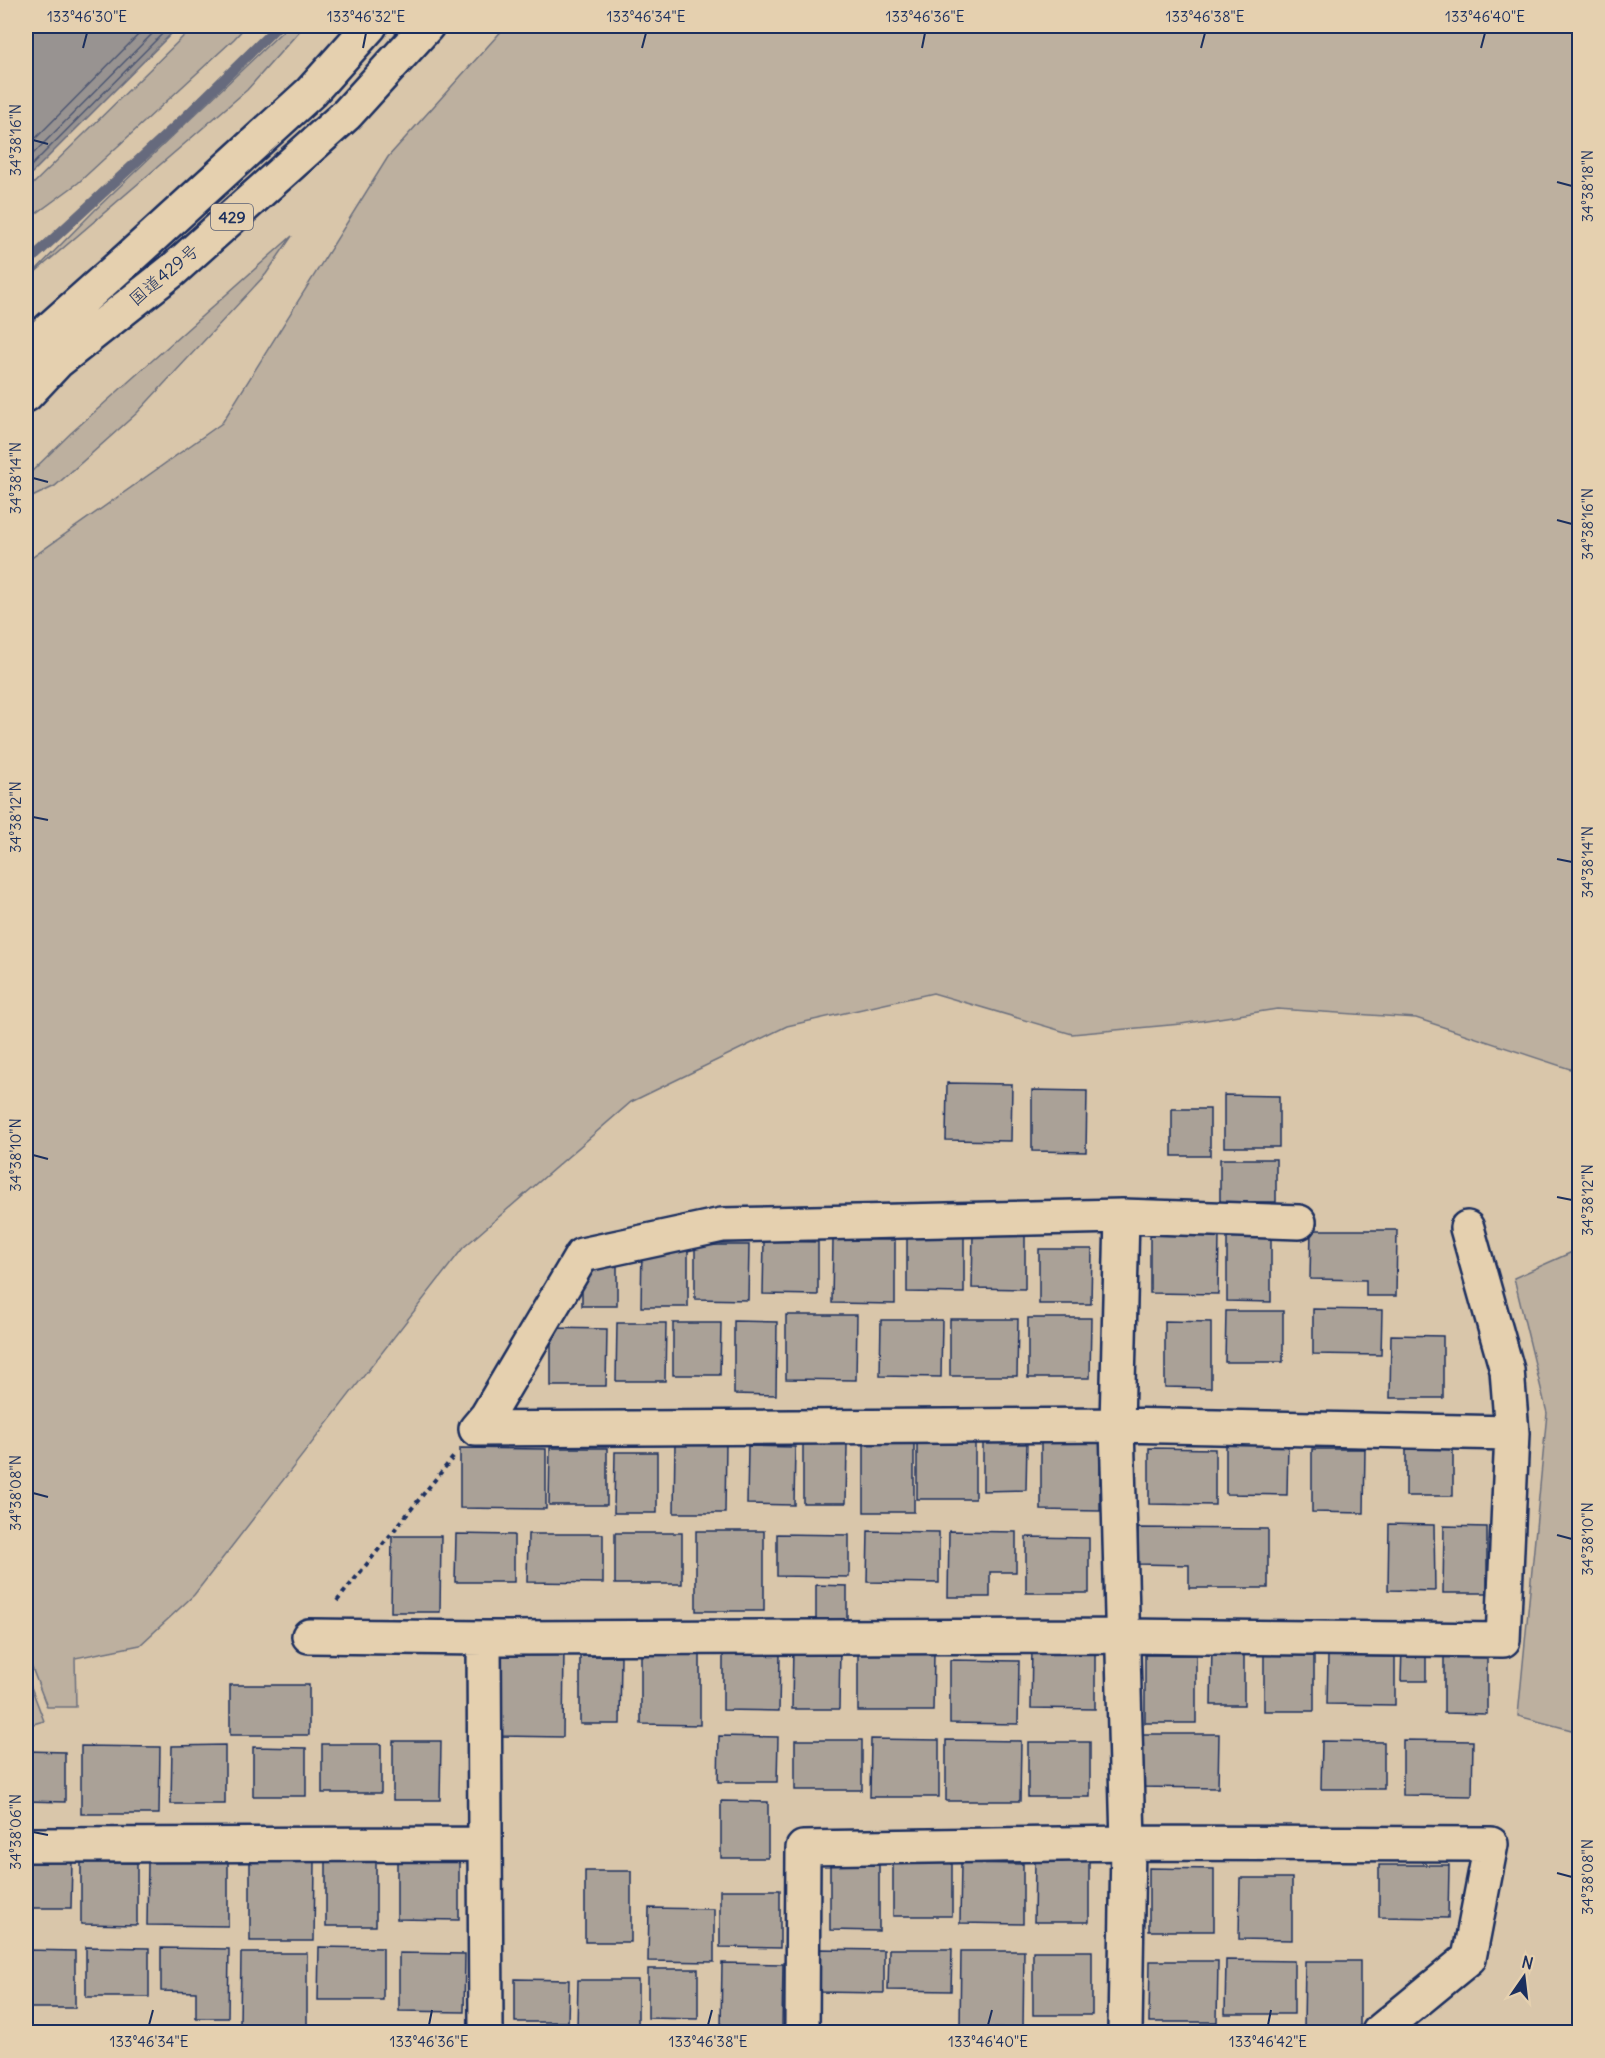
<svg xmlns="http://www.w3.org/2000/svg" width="1605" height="2058" font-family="Delius,'Klee One',sans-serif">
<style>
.green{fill:#bdb09f;stroke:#6c707e;stroke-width:1.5}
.water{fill:#989391;stroke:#666b7d;stroke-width:1.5}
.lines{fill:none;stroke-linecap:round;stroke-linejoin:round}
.shore{stroke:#4d5772;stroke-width:1.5}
.stream{stroke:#666b7d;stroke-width:10}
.building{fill:#aaa197;stroke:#1b2f5e;stroke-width:1.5}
.minor-casing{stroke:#1b2f5e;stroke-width:38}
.highway-casing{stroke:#1b2f5e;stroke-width:38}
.path{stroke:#1b2f5e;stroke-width:4;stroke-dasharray:4.5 4.5;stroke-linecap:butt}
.minor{stroke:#e5d0af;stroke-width:33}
.highway{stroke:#e5d0af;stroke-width:33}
.ticks{fill:none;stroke:#1b2f5e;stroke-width:2}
.labels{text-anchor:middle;stroke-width:5;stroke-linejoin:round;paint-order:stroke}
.shield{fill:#e5d0af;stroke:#585f76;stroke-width:1.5}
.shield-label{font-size:16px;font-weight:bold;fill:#1b2f5e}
.street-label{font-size:18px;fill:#1b2f5e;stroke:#e5d0af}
.neatline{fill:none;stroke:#1b2f5e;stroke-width:2}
.ticks-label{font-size:15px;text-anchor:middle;fill:#1b2f5e}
</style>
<rect width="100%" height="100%" fill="#d9c6aa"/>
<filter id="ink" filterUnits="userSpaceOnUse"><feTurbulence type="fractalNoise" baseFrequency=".0167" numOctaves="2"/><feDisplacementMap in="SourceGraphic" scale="12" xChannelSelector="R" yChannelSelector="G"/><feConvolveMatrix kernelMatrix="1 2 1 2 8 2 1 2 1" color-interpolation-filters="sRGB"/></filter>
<g filter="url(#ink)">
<path class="green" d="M194,26H246L234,39L78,183L26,221V191Z
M288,26H304L247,90L26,280L95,210Z
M506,26H1579V1072L1416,1018L1277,1009L1181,1024L1072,1034L933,993L787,1026L631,1102L463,1248L194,1595L140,1645L75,1658L76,1707H47L26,1652V562L222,423L388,157Z
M292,236L266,274L137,413L55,486L26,500V477L71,433Z
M1579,1249V1732L1518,1716L1547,1413L1514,1278Z
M26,1674L44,1721L26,1726Z"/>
<path class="water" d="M26,26H179L26,179Z"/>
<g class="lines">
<path class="shore" d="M26,148L147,26
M26,161L160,26
M26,171L170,26"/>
<path class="stream" d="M26,264L182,120L278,26"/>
</g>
<path class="building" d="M947,1083L1012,1084L1011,1141L946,1140Z
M1032,1090L1087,1091L1086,1152L1032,1151Z
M1224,1095L1279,1096V1147H1224Z
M1172,1109H1210V1156H1172Z
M1220,1159H1276V1202H1220Z
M1311,1230H1397L1396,1296H1366V1280L1310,1279Z
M1227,1231H1271V1302L1227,1301Z
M973,1233L1025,1234V1289L972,1288Z
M1150,1233L1219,1234L1218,1294L1150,1293Z
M907,1235H964V1293L907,1292Z
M833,1239L895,1240V1304L832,1303Z
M764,1241L818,1242V1295L763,1294Z
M695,1245H749L748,1300L695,1299Z
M642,1248H688V1307H641Z
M1039,1249H1092L1091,1304H1039Z
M582,1255H617V1306H582Z
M1313,1309L1382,1310L1381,1355L1313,1354Z
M1226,1311H1283V1362H1225Z
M786,1315H857L856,1380L786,1379Z
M1028,1318H1091L1090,1378H1028Z
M950,1319H1018L1017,1376H950Z
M881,1320H942L941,1377L880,1376Z
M734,1321L777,1322L776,1395L734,1394Z
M1165,1321L1211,1322V1388L1165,1387Z
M617,1323H666L665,1381H616Z
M673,1323H721L720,1375H673Z
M551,1328L607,1329L606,1386H551Z
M1391,1335L1443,1336V1398H1390Z
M917,1432L975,1433V1499H917Z
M983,1440L1027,1441L1026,1490L983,1491Z
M1226,1440L1288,1441L1287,1495L1226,1494Z
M675,1441L726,1442L725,1513H674Z
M1041,1441H1100V1511L1041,1510Z
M803,1443L847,1444L846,1503H803Z
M864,1443H914V1512H864Z
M1406,1443H1453V1496H1406Z
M748,1446L795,1447L794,1505L747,1504Z
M460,1448L546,1449V1509L460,1508Z
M550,1448H607V1505H549Z
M1149,1448L1215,1449V1505L1149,1504Z
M1312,1449H1365L1364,1513L1312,1512Z
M615,1452H657V1513H614Z
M1389,1524L1434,1525L1435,1591L1388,1590Z
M1444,1526L1487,1527V1593H1443Z
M1138,1528L1268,1529V1588H1189V1565L1138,1564Z
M696,1531H764V1611H696Z
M868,1531L939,1532V1583L867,1582Z
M949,1531L1016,1532V1572H990V1597H948Z
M615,1533H682V1584H615Z
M456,1534L514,1535V1582H455Z
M528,1534H603V1583L527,1582Z
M777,1534L849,1535V1577L777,1576Z
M392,1536H441L440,1612H391Z
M1026,1537L1089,1538V1593H1026Z
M816,1585L847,1586V1619H816Z
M1212,1644L1244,1645V1705H1211Z
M793,1645L840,1646L839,1709H792Z
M1032,1646L1095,1647V1709L1031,1708Z
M1402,1647H1426V1681H1401Z
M501,1648H564L563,1737L501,1736Z
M1264,1649H1314V1711H1264Z
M858,1651L934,1652L933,1711H858Z
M641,1652L700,1653V1725L641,1724Z
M1444,1652H1487V1714L1444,1713Z
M723,1653L780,1654L779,1711L723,1710Z
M1145,1655H1196V1723H1145Z
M580,1656H621L620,1724H580Z
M1328,1656L1395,1657V1705L1327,1704Z
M950,1660L1019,1661L1018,1724L950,1723Z
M230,1685H309V1735H230Z
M1137,1734H1219L1218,1788L1137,1787Z
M719,1736L778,1737L777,1782H718Z
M871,1739L939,1740V1797H870Z
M795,1740H862V1790H795Z
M946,1740L1021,1741L1020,1801H946Z
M1403,1740L1473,1741L1472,1796L1403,1795Z
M393,1741H441L440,1800H393Z
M1322,1741L1384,1742V1789H1321Z
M1028,1742H1090V1797H1028Z
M322,1744H381V1793H322Z
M225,1745V1804H171L172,1746Z
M81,1746L160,1747L159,1814H81Z
M253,1747L306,1748V1796H253Z
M26,1751L65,1752V1802L26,1801Z
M721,1801L768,1802V1858H721Z
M397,1856L459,1857V1920L397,1919Z
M26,1859L72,1860L71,1908H26Z
M893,1859L952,1860V1916H893Z
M1035,1859H1089V1922H1034Z
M326,1860H376V1926H326Z
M148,1861L228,1862V1926L147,1925Z
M250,1861L315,1862L314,1941H250Z
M81,1862L137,1863V1925L81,1924Z
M961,1863L1023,1864V1924L960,1923Z
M830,1865H879V1931L830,1930Z
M1379,1865H1449L1448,1918L1379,1917Z
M1149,1868L1214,1869V1931H1149Z
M585,1871H631V1942H585Z
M1240,1878H1292V1940L1239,1939Z
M720,1890H780V1948L720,1947Z
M649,1908L714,1909V1962L648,1961Z
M86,1947L149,1948V1997H86Z
M319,1947L383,1948V2000H318Z
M161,1948L229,1949L228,2018H196V1992L161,1991Z
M817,1949L884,1950V1993L817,1992Z
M889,1949H952L951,1991L888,1990Z
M26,1950L75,1951V2008H26Z
M961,1951H1024L1023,2029L960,2028Z
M1033,1951H1092V2015H1033Z
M241,1953H307V2025H240Z
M399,1953L465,1954L464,2012L399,2011Z
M1226,1960L1294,1961V2014H1225Z
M1150,1961H1218L1217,2022H1149Z
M1305,1961H1360V2029H1304Z
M722,1963L783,1964L782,2028H721Z
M648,1969H698V2019L648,2018Z
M515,1979L569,1980L568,2022H515Z
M578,1980H638V2029H577Z"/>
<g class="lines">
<defs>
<path id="minor" d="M1122,1216L1117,1425L1128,1843L1125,2032
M1467,1228L1507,1370L1512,1433
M476,1429L487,1416L582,1255L722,1225L1122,1216L1299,1222
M309,1636L484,1638L1122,1636L1503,1640L1512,1433L1117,1425L476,1429
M484,1638L486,2032
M26,1845L485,1844
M802,2032L803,1848L1128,1843L1491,1844L1469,1958L1379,2032"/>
<path id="highway" d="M26,350L128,259L311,92L370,26
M26,395L58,361L173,270L347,114L427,26"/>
</defs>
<use href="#minor" class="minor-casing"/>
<use href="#highway" class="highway-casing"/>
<path class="path" d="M337,1601L455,1455"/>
<use href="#minor" class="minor"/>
<use href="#highway" class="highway"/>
</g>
</g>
<path class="ticks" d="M83,48L87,33M363,48L366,33M642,48L646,33M922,48L925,33M1201,48L1205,33M1481,48L1485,33M33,140L48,144M1557,182L1572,186M33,478L48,482M1557,520L1572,524M33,817L48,820M1557,859L1572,862M33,1155L48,1159M1557,1197L1572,1200M33,1493L48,1497M1557,1535L1572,1539M33,1832L48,1835M1557,1873L1572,1877M149,2025L153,2010M429,2025L432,2010M708,2025L712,2010M988,2025L992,2010M1268,2025L1271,2010"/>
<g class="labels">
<rect class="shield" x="211" y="204" width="42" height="26" rx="4.5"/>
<g class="shield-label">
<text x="232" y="223">429</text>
</g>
<g class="street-label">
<text transform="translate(164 275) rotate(-40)" y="6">国道429号</text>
</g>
</g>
<rect width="1605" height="2058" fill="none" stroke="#e5d0af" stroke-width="66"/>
<g transform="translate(1524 1977) rotate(14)" stroke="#e5d0af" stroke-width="4.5" paint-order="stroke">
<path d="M0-4.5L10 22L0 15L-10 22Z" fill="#1b2f5e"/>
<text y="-9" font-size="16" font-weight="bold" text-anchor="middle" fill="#1b2f5e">N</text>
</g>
<rect x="33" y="33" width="1539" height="1992" class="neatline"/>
<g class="ticks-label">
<text x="87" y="22">133°46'30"E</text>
<text x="366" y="22">133°46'32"E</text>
<text x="646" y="22">133°46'34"E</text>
<text x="925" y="22">133°46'36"E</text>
<text x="1205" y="22">133°46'38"E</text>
<text x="1485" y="22">133°46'40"E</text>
<text transform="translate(16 140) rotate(-90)" y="5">34°38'16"N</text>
<text transform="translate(1588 186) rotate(-90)" y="5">34°38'18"N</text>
<text transform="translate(16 478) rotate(-90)" y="5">34°38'14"N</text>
<text transform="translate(1588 524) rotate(-90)" y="5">34°38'16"N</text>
<text transform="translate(16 817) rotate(-90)" y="5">34°38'12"N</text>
<text transform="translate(1588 862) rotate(-90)" y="5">34°38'14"N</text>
<text transform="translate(16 1155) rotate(-90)" y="5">34°38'10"N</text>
<text transform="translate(1588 1200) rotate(-90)" y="5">34°38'12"N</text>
<text transform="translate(16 1493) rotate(-90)" y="5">34°38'08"N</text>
<text transform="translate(1588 1539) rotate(-90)" y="5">34°38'10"N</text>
<text transform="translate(16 1832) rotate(-90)" y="5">34°38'06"N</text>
<text transform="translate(1588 1877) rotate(-90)" y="5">34°38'08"N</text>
<text x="149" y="2047">133°46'34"E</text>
<text x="429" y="2047">133°46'36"E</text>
<text x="708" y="2047">133°46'38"E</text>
<text x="988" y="2047">133°46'40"E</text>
<text x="1268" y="2047">133°46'42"E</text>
</g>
</svg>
